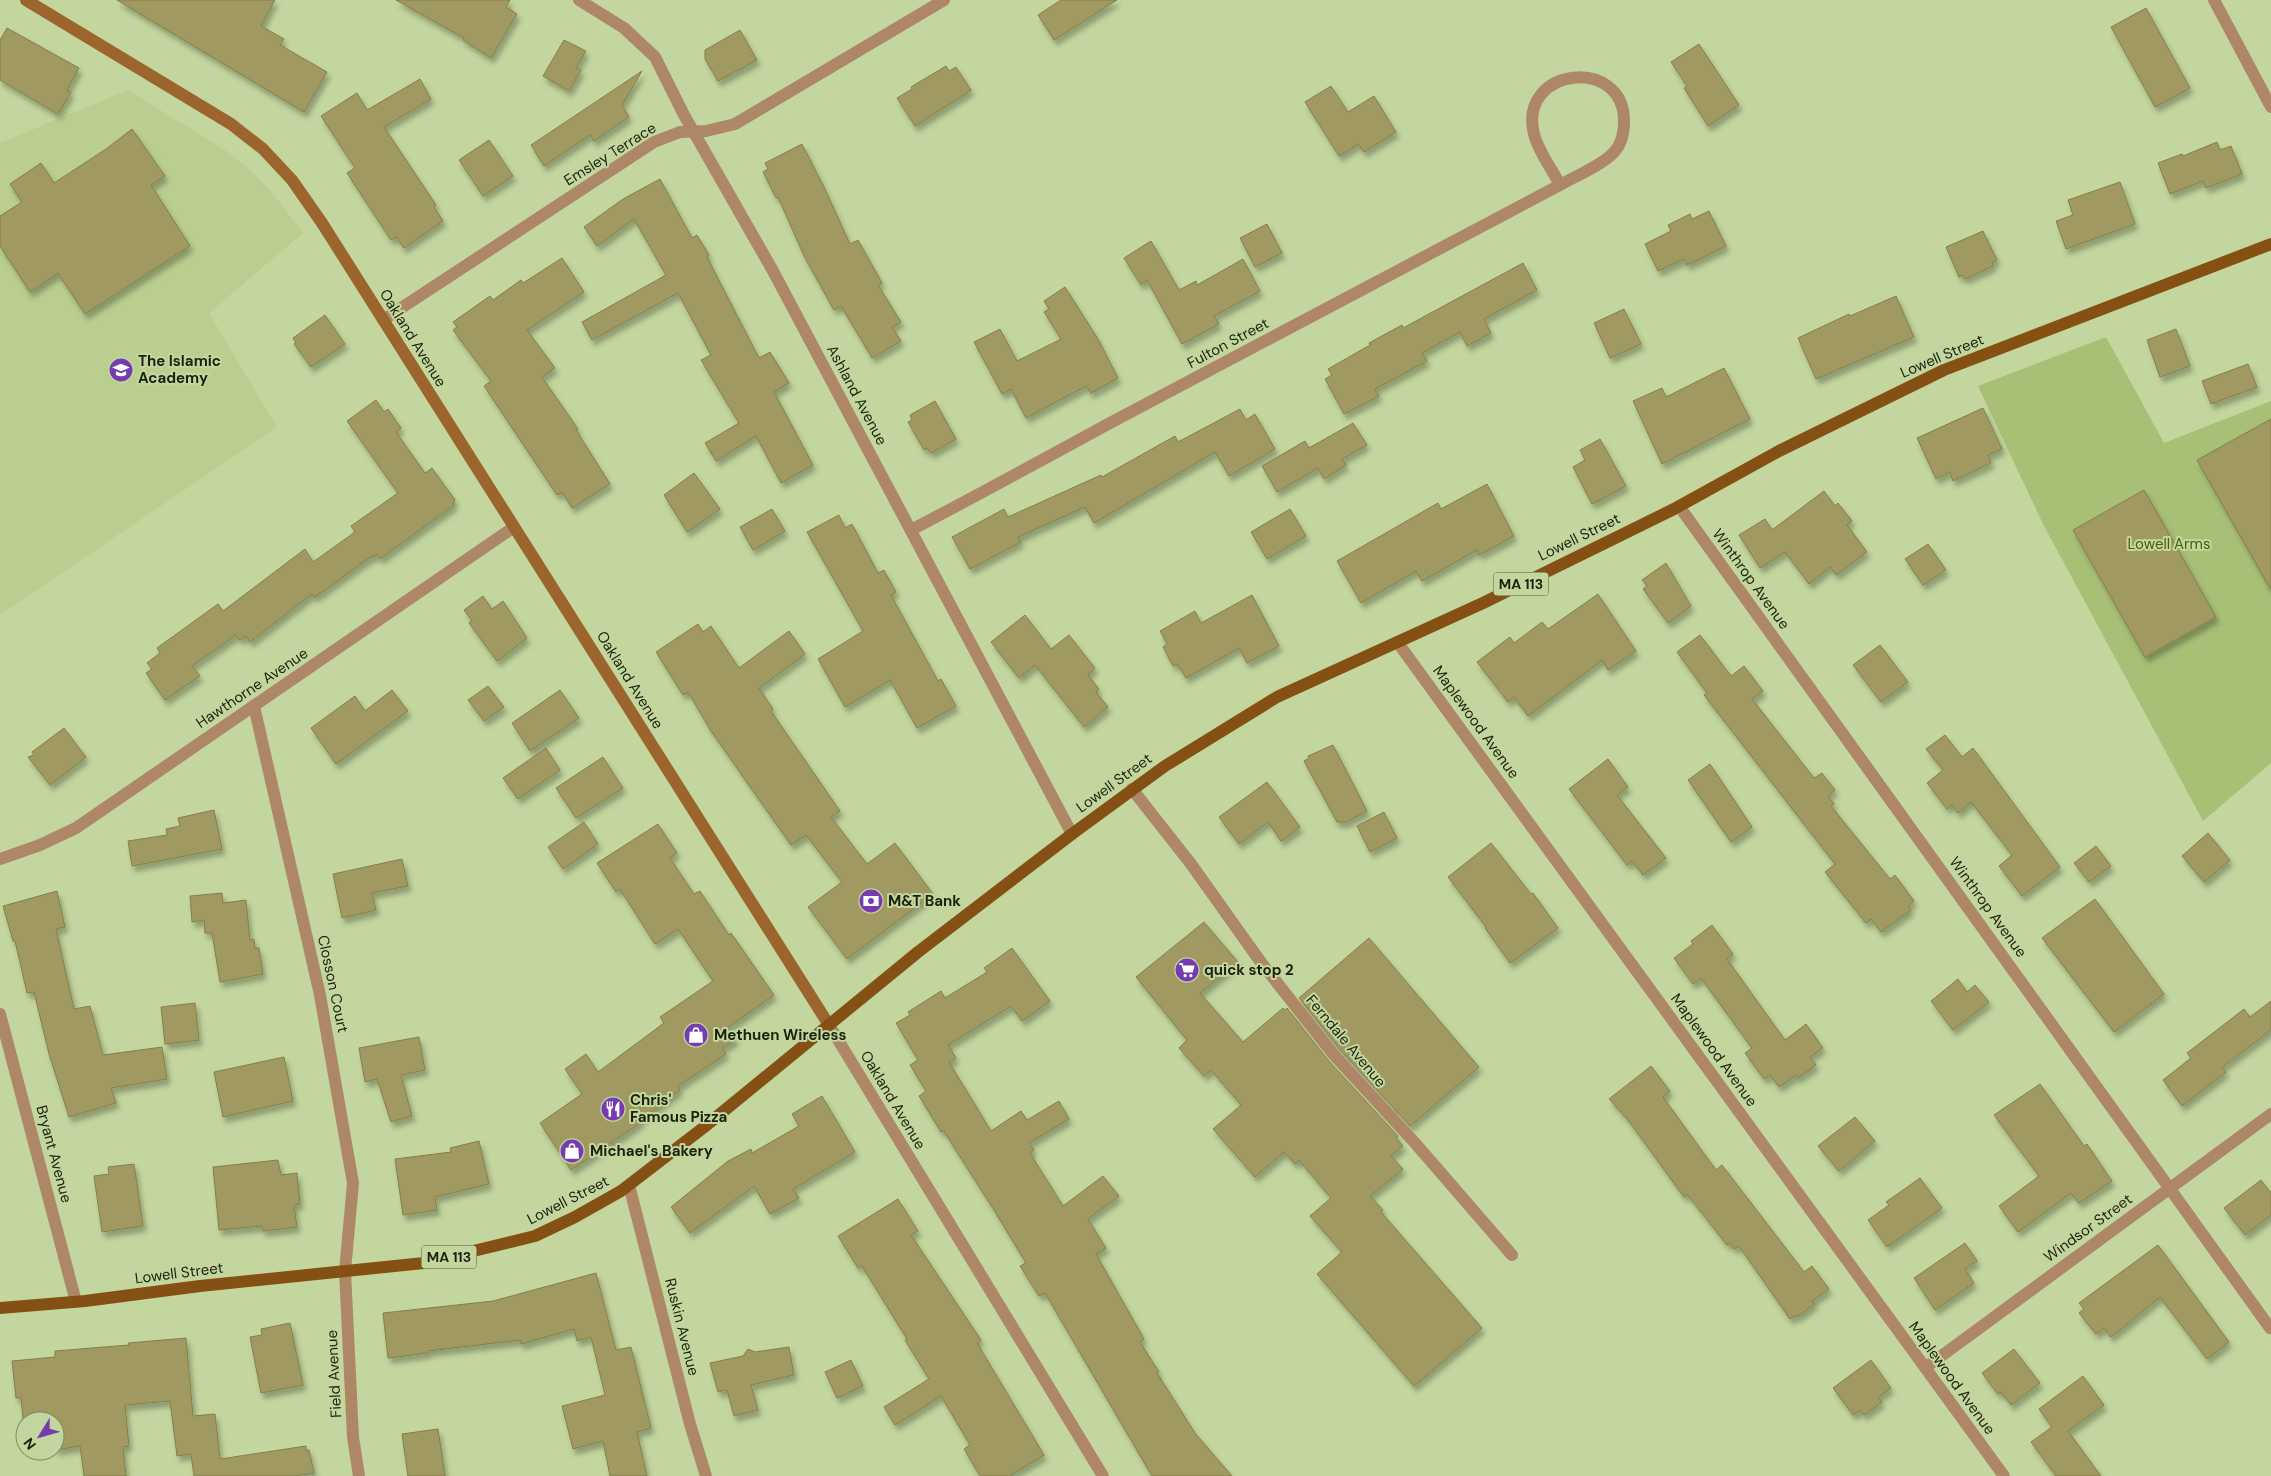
<svg xmlns="http://www.w3.org/2000/svg" width="2271" height="1476" font-family="'DM Sans',sans-serif">
<style>
.built{fill:#b9ce8f}
.green{fill:#a8bf76}
.building{fill:#a09a62;stroke:#857f47;filter:url(#shadow)}
.lines{fill:none;stroke-linecap:round;stroke-linejoin:round}
.street{stroke:#ae8866;stroke-width:12}
.secondary{stroke:#9c652d;stroke-width:12}
.primary{stroke:#855014;stroke-width:12}
.labels{text-anchor:middle;stroke-width:4;stroke-linejoin:round;paint-order:stroke}
.shield{fill:#c3d69e;stroke:#4e5838;stroke-width:1}
.shield-label{font-size:14px;font-weight:bold;fill:#1c220d}
.street-label{font-size:15px;fill:#1c220d;stroke:#c3d69e}
.poi-label{font-size:15px;font-weight:bold;fill:#1c220d;stroke:#c3d69e;text-anchor:start}
.park-label{font-size:15px;fill:#4a5e08;stroke:#c3d69e}
</style>
<defs>
<filter id="shadow"><feDropShadow dx="3" dy="5.5" stdDeviation="2.5" flood-color="#0004"/></filter>
</defs>
<rect width="100%" height="100%" fill="#c3d69e"/>
<path class="built" d="M128,90L226,151L255,174L278,200L303,233L209,313L277,427L0,615V143Z"/>
<path class="green" d="M2106,337L2164,443L2271,401V763L2203,821L2043,524L1978,386Z"/>
<path class="building" d="M117,0H275L261,26L284,39L280,45L327,72L304,112Z
M396,0H510L506,7L517,14L491,58L463,40L464,38Z
M1061,0H1117L1054,40L1038,15Z
M2146,8L2190,88L2155,107L2111,27Z
M7,28L79,68L67,90L71,92L58,114L0,80V40Z
M740,30L757,60L718,81L705,59V50Z
M564,40L586,51L576,68L581,70L569,91L543,76Z
M1699,44L1739,105L1708,126L1684,88L1687,86L1671,62Z
M946,66L949,71L956,67L971,90L915,126L897,98L912,89L911,87Z
M642,71L622,105L629,117L594,141L590,135L544,166L531,145Z
M420,79L431,99L384,127L436,205L434,207L443,221L404,248L396,237L391,240L347,173L355,168L321,116L357,93L367,110Z
M1331,86L1348,112L1374,96L1396,132L1364,152L1358,144L1339,156L1305,102Z
M132,129L165,176L151,185L190,246L85,314L58,273L30,292L0,246V216L22,202L10,184L41,163L54,183L106,149Z
M489,140L513,176L483,196L459,160Z
M2217,142L2220,150L2231,146L2242,174L2206,188L2203,181L2170,194L2158,163L2182,154L2183,156Z
M802,144L824,187L850,244L858,240L882,283L878,285L901,322L892,327L901,341L872,358L841,306L834,310L805,258L778,197L776,198L763,172L768,169L765,163Z
M660,179L692,238L697,235L709,255L707,256L711,265L759,358L770,352L789,383L774,392L813,465L781,483L756,436L716,461L705,443L739,423L701,360L711,355L678,293L592,340L582,322L666,275L634,219L597,246L584,227L623,199Z
M2120,182L2135,224L2066,249L2056,221L2073,215L2068,200Z
M1709,211L1726,246L1687,265L1684,259L1658,271L1645,244L1671,231L1668,225L1690,214L1692,219Z
M1267,224L1282,253L1255,267L1240,238Z
M1983,231L1997,260L1992,262L1993,266L1965,279L1963,275L1959,277L1946,247Z
M1151,241L1179,290L1196,281L1197,285L1243,259L1260,291L1214,316L1219,324L1182,344L1147,280L1141,285L1124,258Z
M562,258L584,292L527,330L555,368L542,377L578,429L576,430L610,484L572,508L562,492L557,495L484,386L491,381L453,330L457,327L453,322L490,296L493,300L521,280L523,283Z
M1523,263L1537,290L1484,319L1491,333L1467,346L1460,332L1422,353L1427,361L1375,389L1379,396L1344,414L1325,379L1332,375L1328,369L1370,345L1369,343L1402,325L1403,328Z
M1065,287L1098,339L1118,378L1091,393L1086,386L1026,418L1011,389L1002,394L974,342L1000,329L1017,361L1061,339L1044,312L1049,309L1044,301Z
M1896,296L1914,337L1816,379L1798,338L1849,314L1850,316Z
M1624,309L1641,344L1610,358L1594,323Z
M325,315L345,344L311,367L294,344L296,343L293,338Z
M2176,329L2190,366L2160,377L2147,340Z
M2248,364L2257,387L2211,404L2202,381Z
M1724,368L1750,419L1662,464L1633,401L1662,388L1666,397Z
M376,400L384,412L388,409L401,428L396,432L425,473L432,468L455,500L453,503L454,505L380,559L377,554L373,557L372,556L315,597L312,594L250,642L246,636L240,640L236,635L192,666L200,676L165,700L146,673L152,669L147,663L160,653L157,648L218,604L223,611L305,549L313,562L355,532L351,526L398,493L347,421Z
M935,401L956,439L931,453L927,448L924,450L908,422L912,420L910,415Z
M1983,408L2002,449L1988,455L1991,463L1953,481L1950,472L1936,479L1917,438Z
M1240,409L1246,420L1255,414L1275,449L1229,476L1215,452L1094,523L1085,507L1018,537L1021,542L970,569L952,537L1004,509L1008,517L1101,475L1102,477L1175,436L1178,442Z
M2271,419V590L2197,460Z
M1353,423L1367,445L1342,459L1346,465L1324,479L1318,468L1277,492L1262,466L1305,441L1309,448Z
M1600,439L1626,486L1592,504L1573,467L1585,460L1580,450Z
M694,473L720,509L687,532L664,495Z
M1487,484L1514,536L1479,555L1477,550L1422,581L1416,571L1361,603L1337,561L1438,503L1441,509Z
M2144,490L2216,617L2145,657L2073,530Z
M1824,491L1835,506L1838,503L1852,521L1847,525L1867,552L1836,575L1830,567L1809,584L1785,552L1760,568L1739,535L1765,519L1772,530Z
M772,509L785,531L753,550L740,527Z
M1290,509L1306,536L1267,559L1251,532Z
M839,515L845,528L852,524L878,573L884,570L896,592L891,595L938,681L941,679L956,706L917,728L890,680L845,707L818,659L863,631L807,532Z
M1928,544L1946,570L1923,585L1905,559Z
M1666,563L1691,606L1668,623L1643,589L1647,586L1642,580Z
M1598,594L1636,651L1608,670L1602,660L1528,716L1514,697L1508,702L1477,662L1510,637L1514,643L1542,622L1548,629Z
M1252,595L1279,646L1247,663L1239,648L1186,678L1177,664L1173,666L1163,647L1167,644L1160,631L1195,611L1201,623Z
M483,596L492,609L503,601L527,638L497,661L469,623L472,621L464,610Z
M1025,615L1051,649L1069,635L1095,668L1088,675L1099,689L1096,692L1108,707L1084,727L1035,665L1019,678L991,642Z
M698,624L703,632L711,626L739,668L789,631L805,654L759,688L773,709L771,711L840,811L831,817L867,864L895,843L933,894L847,959L808,907L842,882L806,835L791,845L711,731L688,692L683,695L656,652Z
M1700,635L1731,676L1744,666L1763,691L1752,699L1814,778L1822,773L1835,790L1828,796L1834,804L1831,806L1890,879L1895,875L1914,901L1908,906L1911,910L1881,932L1871,919L1866,923L1825,872L1835,864L1704,695L1707,693L1677,652Z
M1880,645L1908,682L1881,702L1853,665Z
M488,686L504,707L484,721L468,700Z
M392,690L408,711L336,764L311,728L355,696L365,711Z
M560,690L579,718L530,751L512,723Z
M64,728L86,757L50,785L28,757L34,755L32,752Z
M1945,735L1962,757L1973,748L2060,867L2022,896L1999,866L2012,855L1971,802L1958,813L1952,805L1947,809L1927,783L1943,770L1926,749Z
M1333,745L1367,811L1346,822H1337L1304,761L1309,758L1308,756Z
M546,748L560,770L518,799L503,778Z
M603,757L623,788L576,818L556,788Z
M1608,759L1628,787L1617,795L1666,858L1643,875L1632,861L1627,865L1569,789Z
M1710,764L1752,827L1731,842L1688,780Z
M1267,782L1300,827L1281,841L1268,822L1239,844L1219,817Z
M214,810L222,849L132,866L128,841L167,835L166,829L180,826L178,818Z
M1384,812L1397,838L1370,852L1357,826Z
M584,822L598,844L563,869L548,847Z
M658,824L677,853L670,858L694,894L700,891L729,935L731,933L774,995L727,1028L736,1040L722,1048L726,1054L678,1086L680,1090L638,1122L640,1123L571,1170L540,1123L582,1094L565,1069L586,1054L598,1072L664,1023L660,1017L713,981L678,929L655,944L620,889L616,892L597,863Z
M2208,833L2230,860L2204,882L2182,856Z
M1491,843L1531,894L1533,893L1558,928L1510,963L1485,928L1486,927L1448,877Z
M2096,846L2111,866L2089,882L2074,863Z
M402,859L408,886L372,893L376,910L342,918L333,874Z
M57,891L65,927L56,929L74,1009L90,1006L103,1055L162,1047L167,1079L111,1088L116,1103L69,1117L49,1054L34,992L27,993L15,941H13L3,906Z
M222,893L223,903L246,900L250,940L254,939L255,948H259L263,974L220,982L212,933H205L204,920L192,922L190,896Z
M2095,899L2164,994L2114,1032L2042,938Z
M1204,922L1238,962L1200,993L1243,1042L1283,1008L1285,1010L1287,1008L1328,1060L1398,1136L1396,1138L1403,1146L1391,1156L1403,1169L1370,1196L1383,1210L1381,1212L1482,1328L1414,1386L1317,1274L1342,1252L1310,1216L1331,1198L1299,1160L1295,1164L1284,1152L1255,1177L1213,1129L1241,1105L1211,1070L1204,1076L1179,1048L1187,1040L1136,977Z
M1712,925L1733,954L1727,959L1785,1040L1806,1024L1823,1048L1810,1057L1816,1065L1798,1078L1796,1075L1779,1087L1770,1075L1764,1079L1745,1053L1752,1048L1701,978L1693,984L1674,958L1693,944L1691,941Z
M1369,938L1479,1067L1410,1126L1340,1050L1299,998Z
M1012,948L1050,1001L1022,1021L1011,1006L948,1045L956,1058L949,1062L991,1131L1021,1111L1027,1120L1059,1101L1069,1119L1029,1143L1034,1150L1030,1153L1063,1206L1103,1176L1119,1196L1088,1219L1106,1248L1096,1254L1144,1339L1140,1342L1159,1372L1157,1373L1195,1433L1232,1476H1152L1045,1293L1039,1296L1020,1266L1026,1263L994,1210L943,1130L941,1132L919,1096L926,1091L910,1065L918,1060L896,1023L910,1015L908,1012L941,991L945,998L987,972L984,968Z
M1958,979L1967,992L1975,985L1989,1002L1953,1030L1931,1001Z
M2271,1001V1030L2222,1067L2226,1072L2182,1106L2163,1080L2191,1058L2187,1053L2244,1009L2250,1017Z
M195,1003L199,1040L165,1044L161,1007Z
M419,1037L425,1070L401,1075L412,1116L391,1122L377,1079L365,1082L359,1048Z
M284,1057L293,1101L223,1117L214,1072Z
M1651,1066L1670,1091L1663,1097L1716,1170L1722,1165L1804,1272L1812,1266L1829,1289L1812,1301L1815,1304L1797,1317L1796,1315L1790,1319L1739,1246L1734,1249L1730,1243L1727,1245L1687,1194L1684,1197L1628,1120L1609,1099Z
M2040,1084L2084,1146L2087,1144L2112,1181L2079,1203L2071,1193L2018,1232L1999,1206L2039,1176L1994,1115Z
M822,1096L855,1152L793,1189L799,1198L770,1214L754,1186L690,1233L671,1207L728,1161L751,1149L752,1153L799,1126L792,1114Z
M1855,1117L1875,1141L1839,1171L1818,1146Z
M479,1141L489,1184L435,1197L437,1210L403,1215L395,1159L451,1152L450,1148Z
M278,1160L281,1175L297,1173L300,1204L294,1205L297,1227L263,1231L262,1226L219,1230L213,1167Z
M134,1164L143,1226L102,1232L94,1176L109,1174L108,1167Z
M1920,1178L1942,1208L1887,1247L1868,1220L1889,1205L1886,1202Z
M2261,1180L2271,1193V1215L2245,1235L2224,1208Z
M898,1199L918,1231L911,1235L981,1340L977,1343L1044,1455L1009,1476H980L964,1449L970,1445L941,1396L895,1425L884,1407L929,1379L905,1340L907,1339L862,1266L858,1268L838,1236Z
M1965,1243L1977,1261L1965,1269L1974,1283L1935,1310L1914,1278Z
M2158,1245L2229,1342L2207,1359L2160,1297L2111,1337L2104,1328L2096,1334L2079,1313L2084,1309L2079,1303Z
M596,1273L616,1350L631,1347L651,1428L637,1432L647,1476H610L603,1441L573,1449L562,1406L605,1395L591,1337L577,1341L574,1329L521,1344L520,1340L428,1351V1353L388,1358L383,1313L493,1301Z
M290,1323L303,1385L261,1393L250,1337L262,1335L261,1329Z
M186,1338L193,1416L215,1414L220,1459L306,1446V1450H309L314,1473L295,1476H194L191,1454L177,1456L170,1401L125,1405L129,1446L123,1447L126,1476H84L80,1446L55,1450V1421L23,1419L21,1398H16L12,1361L55,1357V1351L129,1345L128,1343Z
M789,1347L794,1375L751,1385L758,1410L734,1416L727,1390L718,1392L710,1363L743,1356L748,1349L755,1352Z
M2014,1349L2040,1383L2011,1405L2001,1392L1998,1394L1982,1373Z
M851,1360L863,1386L837,1398L825,1372Z
M1871,1360L1891,1388L1878,1397L1882,1402L1864,1415L1860,1410L1853,1415L1833,1388Z
M2083,1376L2104,1405L2068,1431L2101,1476H2056L2031,1442L2052,1427L2039,1409Z
M438,1429L445,1476H408L402,1434Z"/>
<g class="lines">
<path class="street" d="M579,0L624,28L655,57L684,115L773,271L1072,834
M2214,0L2271,107
M383,320L654,142L680,132L706,131L735,124L944,0
M1679,506L2270,1328
M911,530C978,495 1044,459 1110,423C1260,343 1410,264 1560,185C1576,176 1596,168 1610,156C1620,148 1624,135 1624,122C1625,55 1517,67 1534,134C1538,151 1552,169 1560,185
M1398,643L2004,1476
M254,706L320,995L353,1183L345,1271L353,1437L359,1476
M1132,789L1191,864L1260,961L1334,1055L1415,1143L1512,1255
M0,859L40,845L76,828L514,527
M0,1014L76,1302
M829,1025L1103,1476
M629,1185L690,1424L706,1476
M1925,1368L2271,1114"/>
<path class="secondary" d="M26,0L231,124L263,149L292,180L322,223L829,1025"/>
<path class="primary" d="M0,1308L85,1301L200,1286L424,1263L535,1236L575,1217L621,1191L703,1128L918,952L1072,834L1165,766L1277,697L1483,603L1674,509L1779,451L1944,370L2271,244"/>
</g>
<defs>
<symbol id="school-disc" viewBox="-11 -11 22 22"><circle r="9.5" fill="#763bb1" stroke="#c3d69e"/><path d="M0-5L7-2L0 1L-7-2ZM-4 1L0 2.5L4 1V4Q0 6-4 4Z" fill="#fff"/></symbol>
<symbol id="bank-disc" viewBox="-11 -11 22 22"><circle r="9.5" fill="#763bb1" stroke="#c3d69e"/><path d="M-6-4H6V4H-6ZM0-2.3a2.3 2.3 0 1 0 0 4.6a2.3 2.3 0 1 0 0-4.6Z" fill="#fff"/></symbol>
<symbol id="supermarket-disc" viewBox="-11 -11 22 22"><circle r="9.5" fill="#763bb1" stroke="#c3d69e"/><path d="M-6-5.5h2.5l.6 2H6L4.5 2H-2.5L-4.4-4H-6ZM-1.5 3.2a1.3 1.3 0 1 0 .1 0ZM3 3.2a1.3 1.3 0 1 0 .1 0Z" fill="#fff"/></symbol>
<symbol id="shop-disc" viewBox="-11 -11 22 22"><circle r="9.5" fill="#763bb1" stroke="#c3d69e"/><path d="M-5-2.5h2.3a2.7 3.5 0 0 1 5.4 0H5L5.5 6h-11ZM-1.5-2.5h3a1.5 2.3 0 0 0-3 0Z" fill="#fff"/></symbol>
<symbol id="restaurant-disc" viewBox="-11 -11 22 22"><circle r="9.5" fill="#763bb1" stroke="#c3d69e"/><path d="M-5-6h1v4h1v-4h1v4h1v-4h1v5L-1.5 .5V6h-2V.5L-5-1ZM5-6V6H3V1.5H1.5Q1.5-4 5-6Z" fill="#fff"/></symbol>
</defs>
<g fill-rule="evenodd">
<use href="#school-disc" x="107" y="356" width="28" height="28"/>
<use href="#bank-disc" x="857" y="887" width="28" height="28"/>
<use href="#supermarket-disc" x="1173" y="956" width="28" height="28"/>
<use href="#shop-disc" x="682" y="1021" width="28" height="28"/>
<use href="#restaurant-disc" x="599" y="1095" width="28" height="28"/>
<use href="#shop-disc" x="558" y="1137" width="28" height="28"/>
</g>
<g class="labels">
<g class="shield">
<rect x="1493.5" y="572.5" width="55" height="23" rx="4"/>
<rect x="421.5" y="1245.5" width="55" height="23" rx="4"/>
</g>
<g class="shield-label">
<text x="1521" y="589">MA 113</text>
<text x="449" y="1262">MA 113</text>
</g>
<g class="street-label">
<text transform="translate(610 154) rotate(-32)" y="5">Emsley Terrace</text>
<text transform="translate(413 338) rotate(58)" y="5">Oakland Avenue</text>
<text transform="translate(1228 343) rotate(-28)" y="5">Fulton Street</text>
<text transform="translate(1942 356) rotate(-23)" y="5">Lowell Street</text>
<text transform="translate(857 395) rotate(62)" y="5">Ashland Avenue</text>
<text transform="translate(1579 537) rotate(-26)" y="5">Lowell Street</text>
<text transform="translate(1751 579) rotate(54)" y="5">Winthrop Avenue</text>
<text transform="translate(630 680) rotate(58)" y="5">Oakland Avenue</text>
<text transform="translate(252 688) rotate(-34)" y="5">Hawthorne Avenue</text>
<text transform="translate(1476 722) rotate(54)" y="5">Maplewood Avenue</text>
<text transform="translate(1114 783) rotate(-36)" y="5">Lowell Street</text>
<text transform="translate(1988 907) rotate(54)" y="5">Winthrop Avenue</text>
<text transform="translate(333 984) rotate(78)" y="5">Closson Court</text>
<text transform="translate(1346 1041) rotate(50)" y="5">Ferndale Avenue</text>
<text transform="translate(1714 1050) rotate(54)" y="5">Maplewood Avenue</text>
<text transform="translate(893 1100) rotate(59)" y="5">Oakland Avenue</text>
<text transform="translate(54 1154) rotate(75)" y="5">Bryant Avenue</text>
<text transform="translate(568 1200) rotate(-27)" y="5">Lowell Street</text>
<text transform="translate(2088 1228) rotate(-36)" y="5">Windsor Street</text>
<text transform="translate(179 1273) rotate(-7)" y="5">Lowell Street</text>
<text transform="translate(682 1327) rotate(76)" y="5">Ruskin Avenue</text>
<text transform="translate(334 1374) rotate(-93)" y="5">Field Avenue</text>
<text transform="translate(1952 1378) rotate(54)" y="5">Maplewood Avenue</text>
</g>
<g class="poi-label">
<text x="138" y="366">The Islamic<tspan x="138" dy="17">Academy</tspan></text>
<text x="888" y="906">M&amp;T Bank</text>
<text x="1204" y="975">quick stop 2</text>
<text x="714" y="1040">Methuen Wireless</text>
<text x="630" y="1105">Chris'<tspan x="630" dy="17">Famous Pizza</tspan></text>
<text x="590" y="1156">Michael's Bakery</text>
</g>
<g class="park-label">
<text x="2169" y="549">Lowell Arms</text>
</g>
</g>
<g transform="translate(40 1436) rotate(233)"><circle r="24" fill="#c3d69e" stroke="#808e64"/>
<path d="M0-4L9 19L0 12L-9 19Z" fill="#763bb1"/>
<text y="-8" font-size="14" font-weight="bold" text-anchor="middle" fill="#1c220d">N</text>
</g>
</svg>
